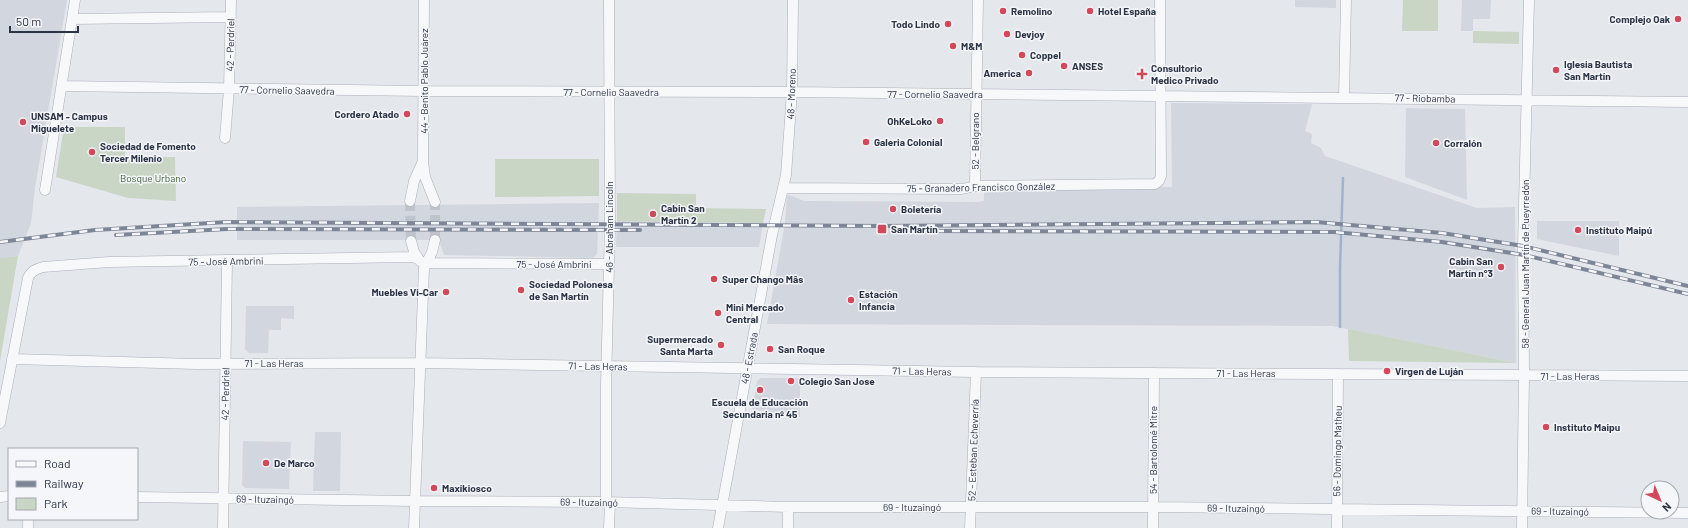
<svg xmlns="http://www.w3.org/2000/svg" width="1688" height="528" font-family="Barlow,sans-serif">
<style>
.built{fill:#d2d6de}
.green{fill:#c9d6c5}
.lines{fill:none;stroke-linecap:round;stroke-linejoin:round}
.stream{stroke:#9fb4cc;stroke-width:2.5}
.minor-tunnel{stroke:#bfc3cb;stroke-width:10;stroke-dasharray:10 5;stroke-linecap:butt}
.minor-casing{stroke:#a9aeb7;stroke-width:11}
.minor{stroke:#f7f8fa;stroke-width:10}
.rail-casing{stroke:#7d8696;stroke-width:4}
.rail{stroke:#f4f6f9;stroke-width:2.5;stroke-dasharray:8;stroke-linecap:butt}
.poi-dot{fill:#d1495b;stroke:#f4f6f9;stroke-width:1.5}
.labels{text-anchor:middle;stroke-width:3;stroke-linejoin:round;paint-order:stroke}
.poi-label{font-size:10px;font-weight:bold;fill:#2b3445;stroke:#f4f6f9;text-anchor:start}
.street-label{font-size:10px;fill:#2b3445;stroke:#f4f6f9}
.park-label{font-size:10px;fill:#3f6138;stroke:#f4f6f9}
</style>
<rect width="100%" height="100%" fill="#e4e7ec"/>
<path class="built" d="M0,0H67L35,188L31,223L18,256L0,258Z
M1295,0H1336V8L1295,7Z
M1462,0H1491L1490,19H1473V31H1461Z
M1171,103L1312,104L1305,131L1312,134L1311,143L1321,148L1325,156L1477,208L1515,207L1516,363L1332,326L767,324L785,223L787,196L789,195L804,201L979,202L984,201V189L1172,187Z
M1406,108L1465,109L1467,200L1405,177Z
M599,203L597,254L593,258L444,255L439,240H237V207Z
M617,221L763,223L759,247H616Z
M1537,221H1619V256L1537,239Z
M246,306H294V319L281,318V330H269L268,353H249L245,349Z
M761,378H800V417L752,409L757,381Z
M315,432H341L340,491H313Z
M243,441L291,442L289,489L245,488L242,485Z"/>
<path class="green" d="M1403,0H1438V31H1402Z
M1473,31L1519,32V44L1473,43Z
M64,127H125V157H175L176,201L128,198L56,177Z
M495,159H599V196L495,197Z
M617,193L696,194V208L766,209L763,223L617,221Z
M18,256L0,361V258Z
M1348,329L1516,363L1349,361Z"/>
<g class="lines">
<path class="stream" d="M1340,327V268L1343,178"/>
<path class="minor-tunnel" d="M410,201L411,241
M435,240V202"/>
<defs>
<path id="minor" d="M424,0L423,161L425,177L435,202
M72,19L231,17
M62,86L424,91L792,92L1688,102
M1344,97L1346,0
M225,138L229,89L231,0
M975,186L978,0
M784,188L962,189L975,186L1155,184L1159,181L1161,176L1160,0
M45,190L75,0
M410,201L414,181L423,161
M411,241L414,252L420,261
M427,263L609,264
M12,359L196,364L421,363L976,372L1688,376
M0,423L28,278C31,271 36,269 43,267L109,262L413,257L418,259
M0,497L9,496
M137,497L415,501L606,502L788,507H1153L1688,513
M606,502V385L610,224L609,0
M28,528V519
M223,528L227,261
M414,528L424,268L432,252L435,240
M609,528L610,502
M718,528L772,235L786,175L792,92L793,0
M788,528V507
M970,528L976,372
M1153,528L1154,373
M1337,528L1338,374
M1522,528L1524,375L1523,246L1529,0"/>
</defs>
<use href="#minor" class="minor-casing"/>
<use href="#minor" class="minor"/>
<defs>
<path id="rail" d="M936,231L1334,232L1442,242L1524,255L1688,294
M116,235L227,229L640,230
M0,242L95,230L227,222L883,226L1316,222L1442,233L1523,246L1688,286"/>
</defs>
<use href="#rail" class="rail-casing"/>
<use href="#rail" class="rail"/>
</g>
<g class="poi-dot">
<circle cx="1003" cy="11" r="4"/>
<circle cx="1090" cy="11" r="4"/>
<circle cx="1678" cy="19" r="4"/>
<circle cx="948" cy="24" r="4"/>
<circle cx="1007" cy="34" r="4"/>
<circle cx="953" cy="46" r="4"/>
<circle cx="1022" cy="55" r="4"/>
<circle cx="1064" cy="66" r="4"/>
<circle cx="1556" cy="70" r="4"/>
<circle cx="1029" cy="73" r="4"/>
<path d="M1140 68h4v4h4v4h-4v4h-4v-4h-4v-4h4z"/>
<circle cx="407" cy="114" r="4"/>
<circle cx="940" cy="121" r="4"/>
<circle cx="23" cy="122" r="4"/>
<circle cx="866" cy="142" r="4"/>
<circle cx="1436" cy="143" r="4"/>
<circle cx="92" cy="152" r="4"/>
<circle cx="893" cy="209" r="4"/>
<circle cx="653" cy="214" r="4"/>
<rect x="877" y="224" width="10" height="10" rx="2"/>
<circle cx="1578" cy="230" r="4"/>
<circle cx="1501" cy="267" r="4"/>
<circle cx="714" cy="279" r="4"/>
<circle cx="521" cy="290" r="4"/>
<circle cx="446" cy="292" r="4"/>
<circle cx="851" cy="300" r="4"/>
<circle cx="718" cy="313" r="4"/>
<circle cx="721" cy="345" r="4"/>
<circle cx="770" cy="349" r="4"/>
<circle cx="1387" cy="371" r="4"/>
<circle cx="791" cy="381" r="4"/>
<circle cx="760" cy="390" r="4"/>
<circle cx="1546" cy="427" r="4"/>
<circle cx="266" cy="463" r="4"/>
<circle cx="434" cy="488" r="4"/>
</g>
<g class="labels">
<g class="poi-label">
<text x="1011" y="15">Remolino</text>
<text x="1098" y="15">Hotel España</text>
<text x="1670" y="23" text-anchor="end">Complejo Oak</text>
<text x="940" y="28" text-anchor="end">Todo Lindo</text>
<text x="1015" y="38">Devjoy</text>
<text x="961" y="50">M&amp;M</text>
<text x="1030" y="59">Coppel</text>
<text x="1564" y="68">Iglesia Bautista<tspan x="1564" dy="12">San Martín</tspan></text>
<text x="1072" y="70">ANSES</text>
<text x="1151" y="72">Consultorio<tspan x="1151" dy="12">Medico Privado</tspan></text>
<text x="1021" y="77" text-anchor="end">America</text>
<text x="399" y="118" text-anchor="end">Cordero Atado</text>
<text x="31" y="120">UNSAM - Campus<tspan x="31" dy="12">Miguelete</tspan></text>
<text x="932" y="125" text-anchor="end">OhKeLoko</text>
<text x="874" y="146">Galeria Colonial</text>
<text x="1444" y="147">Corralón</text>
<text x="100" y="150">Sociedad de Fomento<tspan x="100" dy="12">Tercer Milenio</tspan></text>
<text x="661" y="212">Cabin San<tspan x="661" dy="12">Martín 2</tspan></text>
<text x="901" y="213">Boletería</text>
<text x="891" y="233">San Martín</text>
<text x="1586" y="234">Instituto Maipú</text>
<text x="1493" y="265" text-anchor="end">Cabin San<tspan x="1493" dy="12">Martín n°3</tspan></text>
<text x="722" y="283">Super Chango Mâs</text>
<text x="529" y="288">Sociedad Polonesa<tspan x="529" dy="12">de San Martín</tspan></text>
<text x="438" y="296" text-anchor="end">Muebles Vi-Car</text>
<text x="859" y="298">Estación<tspan x="859" dy="12">Infancia</tspan></text>
<text x="726" y="311">Mini Mercado<tspan x="726" dy="12">Central</tspan></text>
<text x="713" y="343" text-anchor="end">Supermercado<tspan x="713" dy="12">Santa Marta</tspan></text>
<text x="778" y="353">San Roque</text>
<text x="1395" y="375">Virgen de Luján</text>
<text x="799" y="385">Colegio San Jose</text>
<text x="760" y="406" text-anchor="middle">Escuela de Educación<tspan x="760" dy="12">Secundaria nº 45</tspan></text>
<text x="1554" y="431">Instituto Maipu</text>
<text x="274" y="467">De Marco</text>
<text x="442" y="492">Maxikiosco</text>
</g>
<g class="street-label">
<text transform="translate(230 45) rotate(-89)" y="4">42 - Perdriel</text>
<text transform="translate(424 81) rotate(-90)" y="4">44 - Benito Pablo Juárez</text>
<text transform="translate(287 90) rotate(1)" y="4">77 - Cornelio Saavedra</text>
<text x="611" y="96">77 - Cornelio Saavedra</text>
<text transform="translate(791 94) rotate(-88)" y="4">48 - Moreno</text>
<text x="935" y="98">77 - Cornelio Saavedra</text>
<text transform="translate(1425 98) rotate(1)" y="4">77 - Riobamba</text>
<text transform="translate(975 141) rotate(-90)" y="4">52 - Belgrano</text>
<text transform="translate(981 187) rotate(-1)" y="4">75 - Granadero Francisco González</text>
<text transform="translate(609 227) rotate(-90)" y="4">46 - Abraham Lincoln</text>
<text transform="translate(226 261) rotate(-1)" y="4">75 - José Ambrini</text>
<text x="554" y="268">75 - José Ambrini</text>
<text transform="translate(1525 264) rotate(-90)" y="4">58 - General Juan Martín de Pueyrredón</text>
<text transform="translate(749 358) rotate(-79)" y="4">48 - Estrada</text>
<text x="274" y="367">71 - Las Heras</text>
<text transform="translate(598 366) rotate(1)" y="4">71 - Las Heras</text>
<text transform="translate(922 371) rotate(1)" y="4">71 - Las Heras</text>
<text x="1246" y="377">71 - Las Heras</text>
<text x="1570" y="380">71 - Las Heras</text>
<text transform="translate(225 394) rotate(-89)" y="4">42 - Perdriel</text>
<text transform="translate(973 450) rotate(-88)" y="4">52 - Esteban Echeverría</text>
<text transform="translate(1153 450) rotate(-90)" y="4">54 - Bartolomé Mitre</text>
<text transform="translate(1337 451) rotate(-89)" y="4">56 - Domingo Matheu</text>
<text transform="translate(265 499) rotate(1)" y="4">69 - Ituzaingó</text>
<text transform="translate(589 502) rotate(1)" y="4">69 - Ituzaingó</text>
<text x="912" y="511">69 - Ituzaingó</text>
<text transform="translate(1236 508) rotate(1)" y="4">69 - Ituzaingó</text>
<text transform="translate(1560 511) rotate(1)" y="4">69 - Ituzaingó</text>
</g>
<g class="park-label">
<text x="153" y="182">Bosque Urbano</text>
</g>
</g>
<rect x="8" y="448" width="130" height="72" fill="#f4f6f9" stroke="#a4a8b1"/>
<rect x="16" y="461" width="20" height="6" fill="#f7f8fa" stroke="#a4a8b1"/>
<text x="44" y="468" font-size="12" fill="#2b3445">Road</text>
<rect x="16" y="481" width="20" height="6" fill="#7d8696" stroke="#a4a8b1"/>
<text x="44" y="488" font-size="12" fill="#2b3445">Railway</text>
<rect x="16" y="498" width="20" height="12" fill="#c9d6c5" stroke="#a4a8b1"/>
<text x="44" y="508" font-size="12" fill="#2b3445">Park</text>
<g transform="translate(1660 500) rotate(136)"><circle r="19" fill="#f4f6f9" stroke="#a4a8b1"/>
<path d="M0-3L7 15L0 10L-7 15Z" fill="#d1495b"/>
<text y="-6" font-size="11" font-weight="bold" text-anchor="middle" fill="#2b3445">N</text>
</g>
<path d="M10 26v6h68v-6" fill="none" stroke="#2b3445" stroke-width="2"/>
<text x="16" y="26" font-size="12" fill="#2b3445" stroke="#f4f6f9" stroke-width="3" paint-order="stroke">50 m</text>
</svg>
